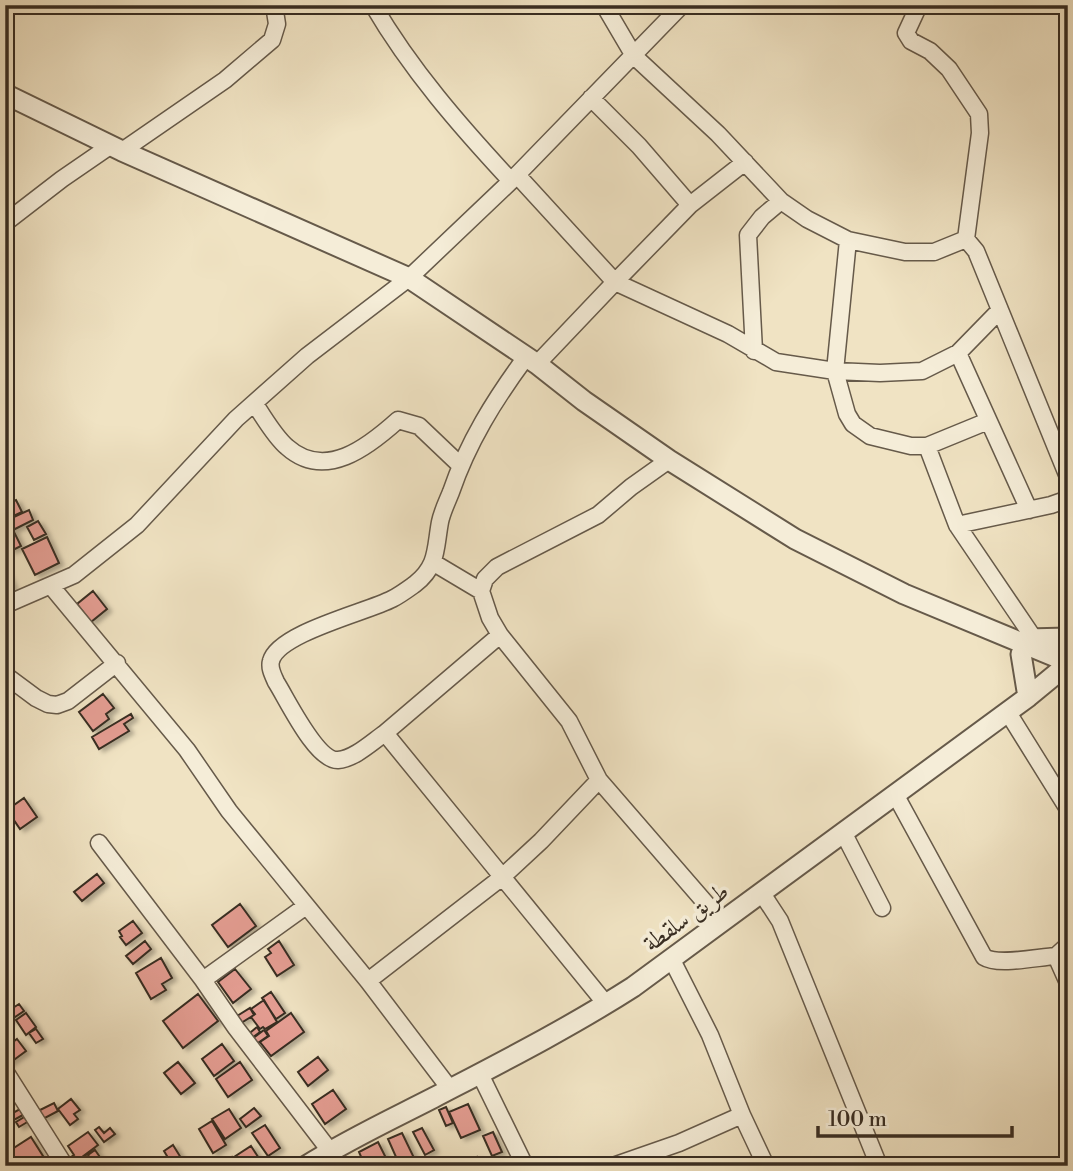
<svg xmlns="http://www.w3.org/2000/svg" width="1073" height="1171" font-family="'Libre Bodoni',Amiri,serif">
<style>
.building{fill:#e49d92;stroke:#382d22;stroke-width:2;filter:url(#shadow)}
.lines{fill:none;stroke-linecap:round;stroke-linejoin:round}
.minor-casing{stroke:#665a4a;stroke-width:19}
.tertiary-casing{stroke:#665a4a;stroke-width:23}
.minor{stroke:#f5edd8;stroke-width:16}
.tertiary{stroke:#f5edd8;stroke-width:19}
.labels{text-anchor:middle;stroke-width:7;stroke-linejoin:round;paint-order:stroke}
.street-label{font-size:24px;fill:#382d22;stroke:#f5edd8}
</style>
<defs>
<filter id="shadow"><feDropShadow dx="4.5" dy="2.5" stdDeviation="2" flood-color="#0004"/></filter>
</defs>
<rect width="100%" height="100%" fill="#f0e3c3"/>
<filter id="stains"><feTurbulence type="fractalNoise" baseFrequency=".00286" numOctaves="4"/><feColorMatrix values="0 0 0 0 .2 0 0 0 0 .09 0 0 0 0 .02 0 0 0 .5 -.17"/></filter>
<radialGradient id="worn" r=".72"><stop offset=".6" stop-color="#630" stop-opacity="0"/><stop offset="1" stop-color="#630" stop-opacity=".3"/></radialGradient>
<path class="building" d="M16,500L22,512L5,520V505Z
M29,510L33,520L13,530L21,546L11,551L5,540V521Z
M38,521L46,534L34,540L27,527Z
M47,537L59,563L35,575L22,549Z
M6,571L13,587L5,590V572Z
M93,591L107,609L91,622L77,604Z
M103,694L114,708L106,714L109,719L93,731L79,712Z
M131,714L133,718L124,724L129,731L99,749L92,737Z
M24,798L37,817L20,829L7,810Z
M97,874L104,883L82,901L74,892Z
M240,904L256,926L228,947L212,925Z
M133,921L142,933L126,945L120,937L122,936L119,931Z
M145,941L151,949L133,964L126,956Z
M279,941L294,965L277,976L265,957L271,953L268,949Z
M161,958L172,978L162,984L166,990L151,999L136,973Z
M235,969L251,989L233,1003L218,982Z
M271,992L285,1013L276,1019L262,998Z
M198,994L218,1021L183,1048L163,1021Z
M264,1000L277,1022L265,1029L263,1027L260,1029L251,1017L255,1014L251,1009Z
M19,1004L24,1011L9,1021L5,1013Z
M250,1008L254,1015L241,1023L237,1016Z
M26,1013L36,1027L26,1035L16,1020Z
M291,1013L304,1032L271,1056L260,1042L269,1036L266,1031Z
M257,1027L260,1032L248,1041L245,1037Z
M36,1029L43,1039L36,1043L29,1033Z
M264,1030L268,1036L252,1047L248,1042Z
M17,1039L26,1051L7,1065L5,1048Z
M222,1044L234,1061L214,1076L202,1059Z
M318,1057L328,1070L308,1086L298,1072Z
M178,1062L195,1083L181,1094L164,1073Z
M240,1062L252,1080L228,1097L216,1079Z
M333,1090L346,1109L325,1124L312,1104Z
M71,1099L80,1110L74,1114L78,1119L70,1125L58,1109Z
M54,1103L58,1111L43,1119L38,1111Z
M468,1104L480,1130L461,1138L449,1112Z
M446,1107L453,1123L446,1126L439,1110Z
M254,1108L261,1116L246,1127L240,1119Z
M20,1109L23,1115L12,1121L9,1115Z
M229,1109L241,1128L225,1139L212,1119Z
M26,1116L29,1121L19,1127L16,1122Z
M212,1121L226,1145L213,1153L199,1129Z
M265,1125L280,1148L268,1156L252,1133Z
M99,1127L104,1133L110,1128L115,1134L104,1142L95,1130Z
M422,1128L434,1150L425,1155L413,1132Z
M88,1132L98,1145L70,1166L65,1161L74,1155L68,1146Z
M493,1132L502,1152L492,1156L483,1136Z
M402,1133L416,1162L409,1166H400L388,1139Z
M31,1137L43,1156L27,1166H20L17,1160L13,1163L6,1153Z
M378,1142L387,1160L375,1166H365L359,1152Z
M173,1145L186,1166H173L164,1151Z
M251,1146L264,1166H250L247,1161L240,1166L234,1157Z
M95,1150L102,1160L95,1165L88,1155Z
M86,1156L91,1163L87,1166H72Z
M232,1157L238,1166H224L223,1163Z
M477,1157L481,1166H470L468,1162Z"/>
<g class="lines">
<defs>
<path id="minor" d="M373,5C411,70 460,126 511,181
M604,5L634,56L718,134L781,201L807,219L848,240L905,252H934L966,239L976,251L1068,477
M919,5L906,33L911,41L930,51L949,69L979,114L980,133L966,239
M591,98L639,146L690,205
M122,151L225,80L272,40L277,24L274,5
M517,175L615,282L690,205L745,162
M5,223L62,179L110,146
M848,240L835,371L847,414L853,424L870,436L911,446H927L988,421
M754,351L748,235L762,217L781,201
M958,353L1029,510
M537,364L615,282L728,334L776,362L835,371L880,373L922,371L958,353L1000,310
M254,403C264,417 274,436 287,447C325,481 368,447 398,420L419,426L460,465
M927,446L957,525L1035,640
M669,460L631,487L598,515L497,567L485,579L481,591L490,618L500,635L569,721L599,780L722,922
M957,525L1051,505L1068,499
M434,563L481,591
M51,586L187,750L229,811L368,981L450,1089
M5,605L74,575L137,525L236,419L307,356L409,278L511,181L682,5
M500,635L385,733L606,1004
M5,675L36,698L48,704L57,705L68,701L117,663
M1007,711L1068,809
M385,733C372,742 354,759 338,760C316,761 287,699 276,682C273,675 269,668 271,661C278,633 367,612 392,599C400,595 408,589 415,584C438,566 435,549 440,522C442,512 447,502 451,492C468,442 495,399 526,357
M895,794L984,957C998,966 1038,957 1056,956
M843,832L882,908
M99,843L203,980
M761,892L780,921L879,1166
M306,906L203,980L236,1028L330,1151
M1068,945L1056,956L1068,983
M368,981L501,878L541,841L599,780
M5,1071L65,1166
M480,1074L525,1166
M742,1115L766,1166
M613,1166L679,1143L742,1115L710,1035L671,958"/>
<path id="tertiary" d="M5,94L122,151L409,278L537,364L584,401L669,460L795,539L904,594L1068,662
M1027,639L1068,638
M1021,654L1028,697
M306,1166C347,1140 390,1120 433,1098C500,1063 569,1028 633,987L1028,697L1068,664"/>
</defs>
<use href="#minor" class="minor-casing"/>
<use href="#tertiary" class="tertiary-casing"/>
<use href="#minor" class="minor"/>
<use href="#tertiary" class="tertiary"/>
</g>
<g class="labels">
<g class="street-label">
<text transform="translate(686 917) rotate(-36)" y="8">طريق سلقطة</text>
</g>
</g>
<rect width="1073" height="1171" fill="none" stroke="#f0e3c3" stroke-width="28"/>
<rect x="7" y="7" width="1059" height="1157" fill="none" stroke="#382d22" stroke-width="3.5"/>
<rect x="14" y="14" width="1045" height="1143" fill="none" stroke="#382d22" stroke-width="2"/>
<path d="M818 1126v10h194v-10" fill="none" stroke="#382d22" stroke-width="3.5"/>
<text x="828" y="1126" font-size="21" fill="#382d22" stroke="#f5edd8" stroke-width="5" paint-order="stroke">100 m</text>
<rect width="100%" height="100%" filter="url(#stains)"/>
<rect width="100%" height="100%" fill="url(#worn)"/>
</svg>
